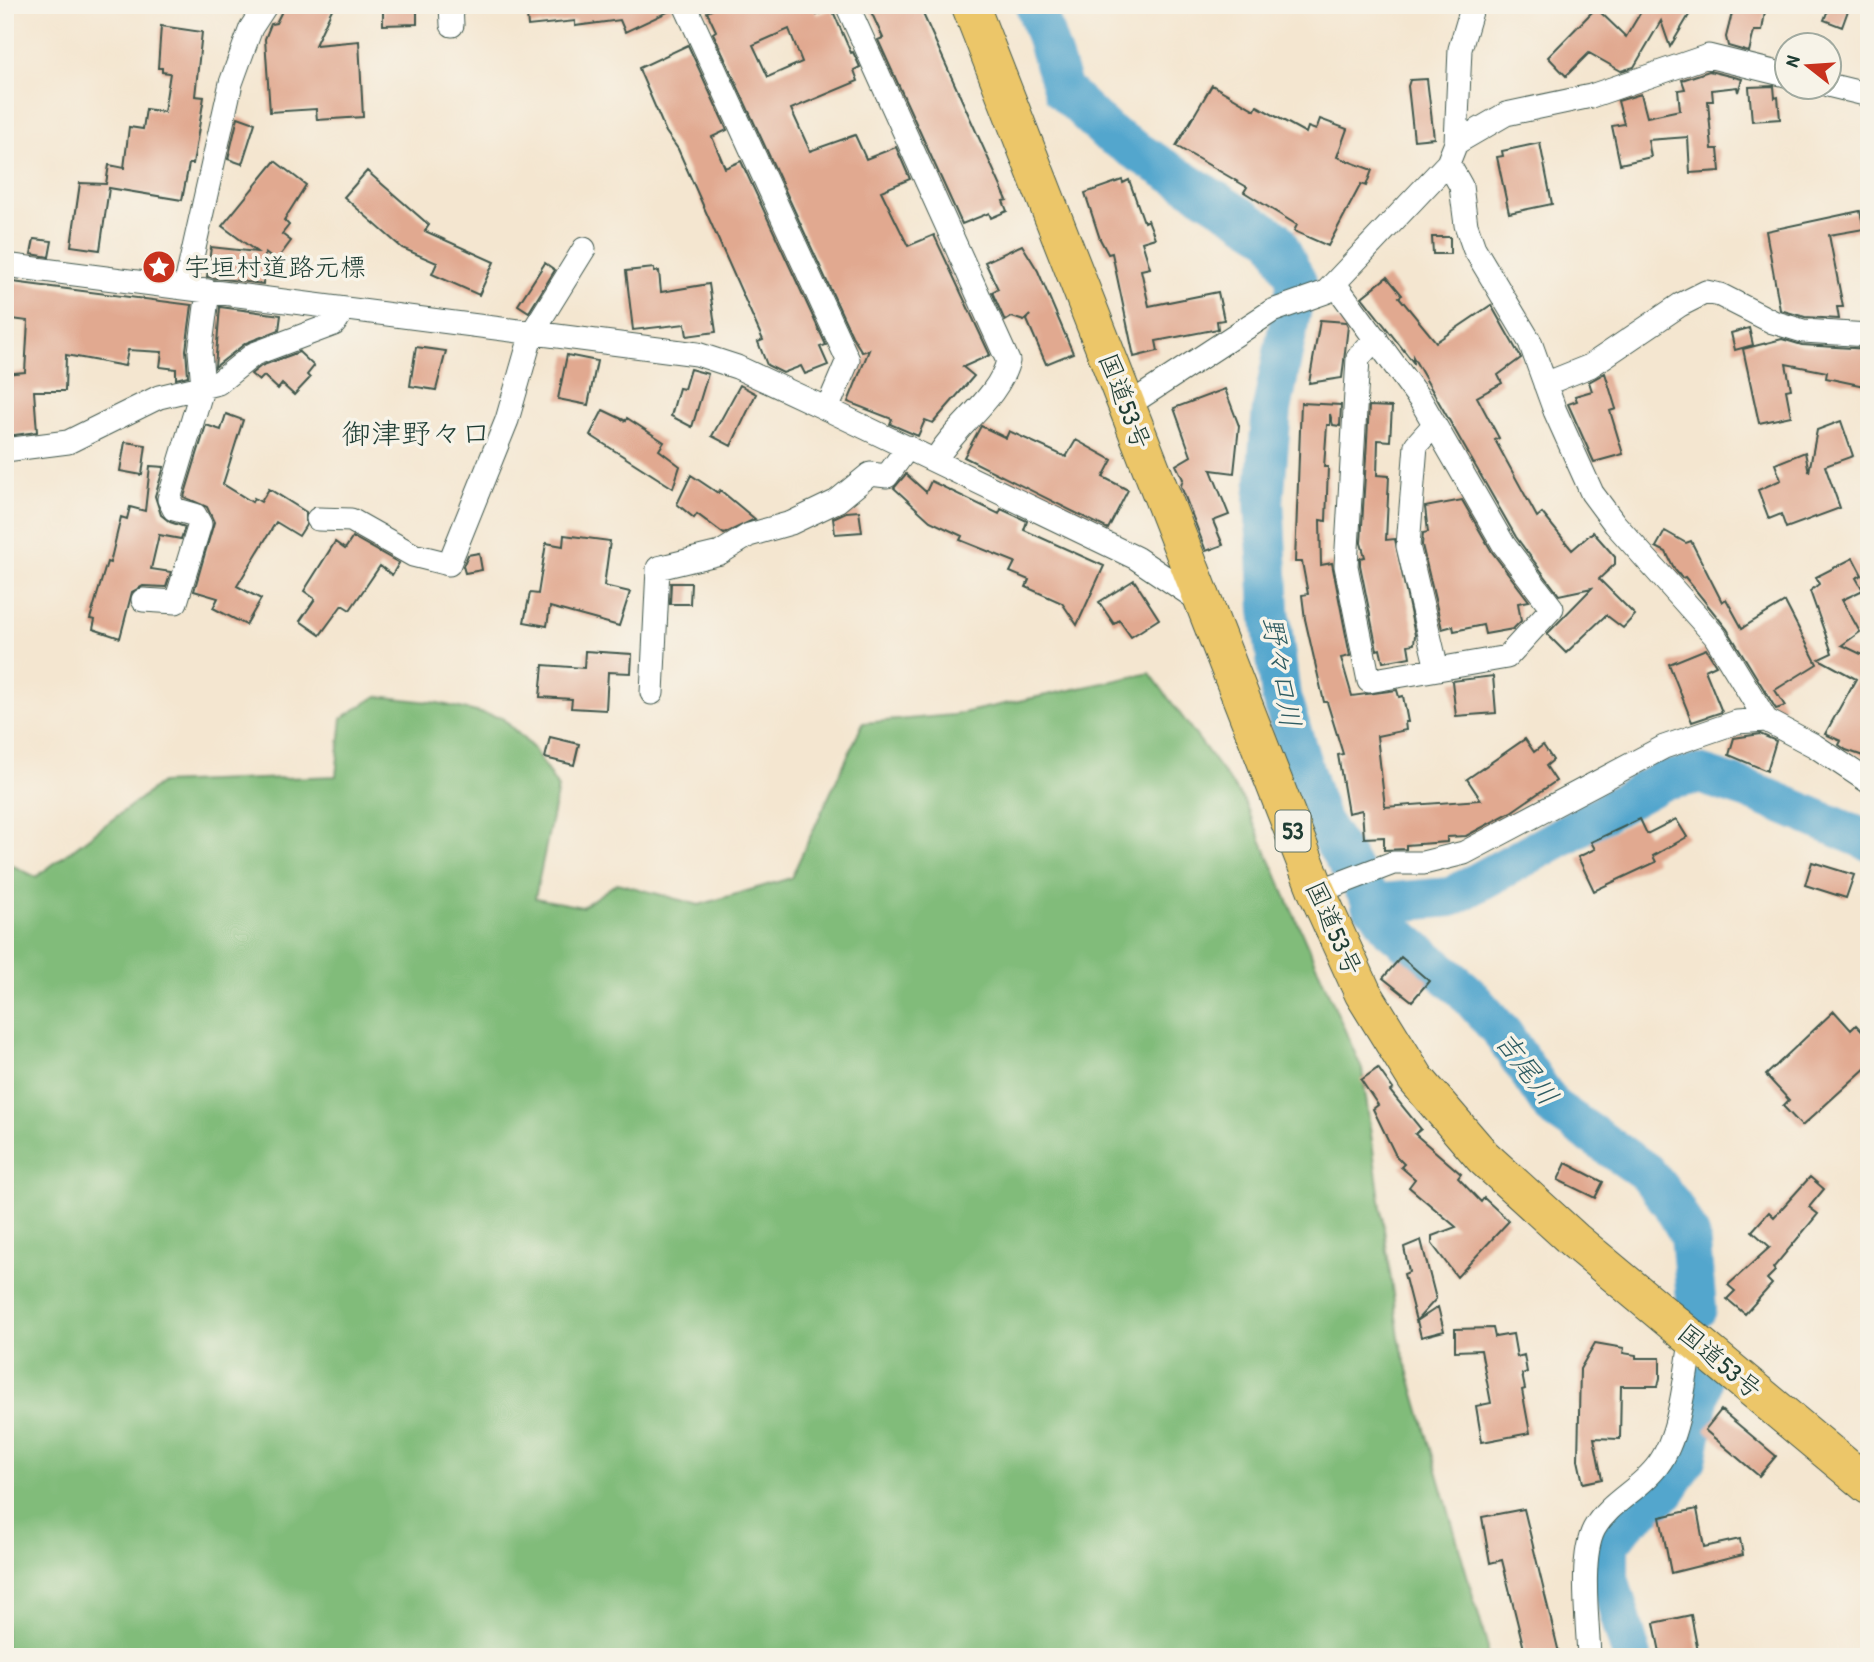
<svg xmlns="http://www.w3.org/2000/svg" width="1874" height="1662" font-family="'Patrick Hand','Klee One',sans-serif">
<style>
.forest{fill:#81bc7a;stroke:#507c57;stroke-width:2}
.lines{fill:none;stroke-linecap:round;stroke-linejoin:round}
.river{stroke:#52a6cd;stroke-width:40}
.building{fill:#e1a990;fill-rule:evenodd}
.minor-casing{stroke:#3f564b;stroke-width:25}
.trunk-casing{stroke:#3f564b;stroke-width:39}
.minor{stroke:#fff;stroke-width:23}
.trunk{stroke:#ecc669;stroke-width:37}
.labels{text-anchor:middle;stroke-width:7;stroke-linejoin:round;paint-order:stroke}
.shield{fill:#f7f3e8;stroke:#60746a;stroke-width:2}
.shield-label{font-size:24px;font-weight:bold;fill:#1f3d34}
.poi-label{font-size:26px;fill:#1f3d34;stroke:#f7f3e8;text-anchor:start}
.street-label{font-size:26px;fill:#1f3d34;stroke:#f7f3e8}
.water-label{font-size:28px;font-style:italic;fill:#2e5c62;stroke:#f7f3e8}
.quarter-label{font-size:30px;fill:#1f3d34;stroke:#f7f3e8}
</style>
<rect width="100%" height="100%" fill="#f7f3e8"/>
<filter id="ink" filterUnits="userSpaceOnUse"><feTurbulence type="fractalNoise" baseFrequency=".0143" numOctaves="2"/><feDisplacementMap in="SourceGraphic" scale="14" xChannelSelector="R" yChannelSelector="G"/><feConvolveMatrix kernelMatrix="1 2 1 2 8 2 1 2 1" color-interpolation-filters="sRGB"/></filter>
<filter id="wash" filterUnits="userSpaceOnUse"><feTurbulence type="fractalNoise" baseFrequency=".00686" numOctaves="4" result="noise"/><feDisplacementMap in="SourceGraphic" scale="28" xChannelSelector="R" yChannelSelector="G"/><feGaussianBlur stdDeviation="1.57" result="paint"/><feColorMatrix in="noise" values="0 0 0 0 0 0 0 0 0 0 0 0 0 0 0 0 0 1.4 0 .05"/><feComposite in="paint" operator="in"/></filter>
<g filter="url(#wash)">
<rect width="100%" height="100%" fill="#f4e6d0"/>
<path class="forest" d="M1150,673L1244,801L1362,1069L1399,1338L1488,1648V1657H5V862L36,877L161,783L336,776L342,718L377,696L438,703L502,718L533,748L558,788L535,898L582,907L617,883L699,905L791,878L863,723L953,715Z"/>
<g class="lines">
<path class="river" d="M1035,5L1063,90L1108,133L1275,238L1297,282L1272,409L1264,501L1270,610L1281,697L1320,821L1391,929L1464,990L1503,1034L1552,1107L1646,1172L1671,1203L1690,1236L1697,1309
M1371,904L1451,897L1662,781L1699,774L1749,790L1869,841
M1632,1657L1609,1578V1543L1630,1519L1666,1491L1687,1459L1702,1384"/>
</g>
<g id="blocks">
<path class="building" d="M285,5H334L315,45L359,41L363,117L317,120L316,109L270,112L265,39L271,24L276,23Z
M383,5H417V24L383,25Z
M526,5H671L672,10L625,32L620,20L575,26V21L528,26Z
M721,5H813L817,15L832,9L851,53L853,52L860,67L854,70L858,81L791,109L810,151L855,135L866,159L896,147L910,179L881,191L908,246L934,235L990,355L963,367L974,376L933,423L925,420L918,436L890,424L892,419L848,402L869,350L862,352L852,336L713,33L716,31L707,12ZM789,29L802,62L768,77L753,45Z
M868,5H919L1007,200L1003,201L1007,211L991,218L989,213L962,224L878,40L883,38Z
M1645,5H1695L1670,47L1661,21L1634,67L1621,71L1589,53L1566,76L1548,57L1596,8L1626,37Z
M1734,5H1766L1762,31H1754L1749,52L1728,46L1726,37Z
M1830,5H1850L1842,27L1824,20Z
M161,26L202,32L195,96L204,97L193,164H189L182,200L109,188L100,250L71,246L80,183L106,184L109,165L124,168L129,127L143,129L146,109L164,112L170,73L162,72V68H158Z
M688,45L727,130L712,137L725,168L741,161L826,345L820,347L828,365L805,374L801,366L783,373L767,365L758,342L763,340L678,149L666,132L641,74L639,68Z
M1709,71L1742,79L1738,92L1737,87L1712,90L1713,101H1708L1712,149H1718L1720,171L1690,173L1688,137L1648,140L1651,157L1620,164L1612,126L1624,124L1618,101L1641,94L1647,117L1680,110L1678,90L1685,89L1682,80Z
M1427,79L1434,138L1414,140L1408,86L1410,80Z
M1212,85L1255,110L1257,106L1306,133L1308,127L1316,130L1320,119L1347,129L1337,157L1372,170L1366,186L1361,184L1328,246L1294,231L1297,225L1244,192L1247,187L1176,146Z
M1774,86L1775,98L1778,97L1780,119L1752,121L1749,87Z
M238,117L255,123L242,164L228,159Z
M1540,143L1552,204L1509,213L1497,157L1503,156L1502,151Z
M275,161L306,185L284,220L289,225L282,234L291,241L276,261L265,253L263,284L207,277L211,247L257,252L222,226Z
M367,171L429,225L425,231L494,262L479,295L432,274L437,263L402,248L344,197Z
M1122,180L1123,183L1129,180L1144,222L1148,220L1155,238L1142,242L1150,268L1141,270L1149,306L1218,292L1224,320L1217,321L1218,329L1156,341L1158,351L1134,357L1112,253L1108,254L1100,239L1085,193Z
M1860,211L1864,229L1829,235L1843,307H1837L1839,319L1805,317L1780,310L1766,231Z
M1432,237H1450V254H1433Z
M34,239L52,241L49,257L31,254Z
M1022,245L1038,271L1073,353L1046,364L1027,320L1030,315L1024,321L1012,317L1005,321L992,292L998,289L985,262Z
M545,263L555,270L529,312L518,305Z
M654,268V272L659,271L661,292L709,284L716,332L687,336L685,324L633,330L626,271Z
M1387,277L1402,295L1399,297L1436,342L1491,305L1521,358L1498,375L1502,383L1477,397L1499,438L1495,440L1537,517L1542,513L1572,550L1593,532L1615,557V564L1599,579L1635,615L1623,628L1606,615L1566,653L1547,634L1592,588L1559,595L1516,537L1413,357V362L1362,297Z
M5,281L192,305L186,350L188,376L176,379V369L160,367L162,352L128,350L125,366L66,355L65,391H34L37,432L7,436L5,374L25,372L28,321L5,318Z
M220,307L281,315L279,330L246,343L215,367Z
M1320,320L1346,322L1348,326L1342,378L1309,383Z
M1749,328L1753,345L1735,350L1731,333Z
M1782,339L1802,345L1869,349V387L1826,378L1827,372L1786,364L1791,389L1786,390L1791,416L1759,423L1743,349Z
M416,347L446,351L436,390L410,386Z
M299,352L314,366L307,375L310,378L294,395L282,384L278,389L264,376L259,381L251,374L261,366Z
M567,355L597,361L588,405L558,399Z
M690,369L708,374L692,427L671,416L679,388L684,389Z
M1605,373L1616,409L1610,411L1623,454L1594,462L1568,404L1577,401L1575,396L1592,391L1589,382Z
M740,385L756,394L731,446L712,436Z
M1225,389L1239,426L1234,473L1211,470L1229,515L1213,521L1223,545L1206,551L1181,486L1183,479L1176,465L1191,456L1174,408Z
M1301,403L1341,405L1340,426L1333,425L1330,414V425H1327L1324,467H1328L1326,521L1320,520L1321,565L1332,563L1350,656L1341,658L1352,696L1397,690L1399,697L1403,696L1408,722H1405L1406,730L1377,736L1385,807L1481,800L1467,779L1525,739L1534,752L1543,745L1553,760L1546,766L1556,781L1511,812L1466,836L1447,837V842L1406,845V849L1384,850V837L1364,838L1362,810L1348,813L1338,755L1343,754L1327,702H1324L1305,619L1302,595L1308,594L1302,562H1295Z
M1369,406L1392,407L1390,441L1378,440L1377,475L1389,476L1386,540L1395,539L1415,635L1414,644L1408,645L1410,657L1383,662L1380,649L1377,650L1360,565V558L1365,557L1361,543Z
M603,410L626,421L627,418L664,442L659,450L680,466L673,488L590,435Z
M226,414L243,420L223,484L252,502L254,498L261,502L269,489L306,512V525L299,536L276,522L237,586L261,599L246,625L213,608L218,598L194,591L214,522L207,507L184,497L206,425L221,430Z
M1841,421L1853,456L1825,466L1840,508L1786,528L1781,514L1769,519L1758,490L1781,480L1775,464L1805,452L1809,472L1817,430Z
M981,426L1006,438L1009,431L1066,457L1076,440L1112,460L1103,477L1128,490L1108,529L964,457Z
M125,442L146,445L142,475L120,471Z
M150,466L164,467L155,496L161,515L170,522L185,527L181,539L159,535L151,569L171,572L166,587L143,586L132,592L120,638L93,629L95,620L90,619L107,562L110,563L121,517L127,519L130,507L145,511Z
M906,474L926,492L931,481L999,514L1001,509L1027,521L1024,530L1104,566L1077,625L1062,603L1026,587L1029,580L1010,572L1015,562L960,540L962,536L930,521L894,488Z
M691,475L718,493L720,490L755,519L724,534L697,514L694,518L677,504Z
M1462,500L1492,552L1529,601L1518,603L1521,621L1513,629L1485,634L1483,625L1454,631L1453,626L1442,629L1422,545L1423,533L1428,532L1425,507Z
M859,511L862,532L835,534L833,518L846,512Z
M1665,531L1686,543L1691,541L1722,602L1726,599L1742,628L1785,602L1817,664L1775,690L1785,706L1776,709L1727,629L1685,577L1682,578L1675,570L1666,552L1656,547Z
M564,535L610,541L604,586L630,592L619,626L550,607L547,626L524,622L530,593L538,594L546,543L563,546Z
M353,537L399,563L392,575L380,566L350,610L342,605L320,635L300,621L315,599L304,591L335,542L345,549Z
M479,553L482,570L465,573L463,566L468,555Z
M1853,558L1862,575L1856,578L1863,590L1842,600L1860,632L1842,645L1867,657L1869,654V758L1846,750L1839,745L1841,741L1825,734L1856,679L1819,659L1832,653L1810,591L1819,584L1816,577Z
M1134,580L1159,619L1131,637L1119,620L1114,624L1099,602Z
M671,583H691L690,604H670Z
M1706,649L1716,665L1705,670L1722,712L1692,722L1669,664Z
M585,651L632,654L631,673L608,672L606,710L571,708L572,699L540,697L543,665L584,668Z
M1493,676L1496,713L1456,716L1452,681Z
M1760,734L1776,741L1767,771L1729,755L1734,738Z
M550,737L579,744L574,765L545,758Z
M1640,819L1647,834L1676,819L1687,837L1653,856L1656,862L1594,891L1578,857L1595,849L1591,842Z
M1812,862L1854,875L1846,898L1805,885Z
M1401,957L1429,981L1412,1001L1383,978Z
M1834,1011L1851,1030L1856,1025L1869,1039V1065L1802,1126L1783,1106L1789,1100L1766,1075Z
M1378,1068L1393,1089L1390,1091L1421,1129L1415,1134L1461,1174L1458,1178L1481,1202L1484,1198L1509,1221L1457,1277L1432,1244V1236L1456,1227L1409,1187L1415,1179L1401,1167L1404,1164L1396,1156L1373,1109L1378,1105L1361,1080Z
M1566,1163L1603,1182L1595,1198L1558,1180Z
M1810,1177L1824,1189L1809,1207L1818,1214L1773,1268L1775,1271L1767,1279L1772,1284L1745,1314L1727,1299L1735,1291L1728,1285L1770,1247L1752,1231L1769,1212L1774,1217Z
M1421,1240L1436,1299L1416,1321L1404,1274L1409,1272L1404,1247Z
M1438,1307L1444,1331L1421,1337L1417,1321Z
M1493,1328L1495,1337L1513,1334L1517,1357L1524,1355L1527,1372L1522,1374L1525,1389L1522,1390L1530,1433L1482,1442L1476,1406L1491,1403L1481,1350L1455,1351V1329Z
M1595,1343L1624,1348L1623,1353L1636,1355V1358H1660V1378L1658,1386H1621L1620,1439L1594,1438L1602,1479L1583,1483L1578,1460L1580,1369Z
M1721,1410L1776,1456L1759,1476L1705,1430Z
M1524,1509L1560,1657H1526L1502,1560L1490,1563L1482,1517Z
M1697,1509L1704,1547L1740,1539L1743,1555L1671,1573L1660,1517Z
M1691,1615L1699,1657H1661L1654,1623Z"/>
</g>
</g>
<g filter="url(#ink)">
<use href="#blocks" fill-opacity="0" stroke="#3f564b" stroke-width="2"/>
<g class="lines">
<defs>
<path id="minor" d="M451,5L452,25
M685,5L848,360L827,409
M847,5L1008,361C998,400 955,425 935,461
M1828,85L1869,95
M1456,143L1506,114L1591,96L1708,56L1786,75
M1448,163L1461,186L1466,225L1474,248L1530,342L1555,411L1592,493L1615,524L1715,636L1766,720L1815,746L1869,782
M5,265L697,354L737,367L827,409L1136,558L1203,603
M1335,284L1421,401L1504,545L1552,608L1507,657L1369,681L1346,566L1358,358L1376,338
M185,288L231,83L251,28L266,5
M1545,384L1590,366L1680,305L1706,292L1720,295L1773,322L1803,331L1869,335
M1127,406L1272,311L1326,292L1448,163L1456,143L1460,49L1473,5
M1434,425L1416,445L1408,546L1437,669
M5,450L68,442L159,397L218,383L254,354L334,324L344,309
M318,519L351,520L413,555L449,564L507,420L532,333L584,249
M143,600L176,602L200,524L195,515L174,509L169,499L203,386L200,352L208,291
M652,693L658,568L720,553L749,535L791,523L837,501L870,474L887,476L908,447
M1317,892L1393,863H1423L1464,853L1664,747L1737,722L1766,720
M1589,1657C1588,1624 1579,1558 1594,1529C1609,1502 1640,1490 1658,1465C1681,1435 1685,1374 1692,1337"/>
<path id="trunk" d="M970,5L1317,892L1363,993L1416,1079L1483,1157L1574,1240L1869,1486"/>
</defs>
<use href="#minor" class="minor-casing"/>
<use href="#trunk" class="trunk-casing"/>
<use href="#minor" class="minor"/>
<use href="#trunk" class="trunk"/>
</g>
</g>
<defs>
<symbol id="sight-disc" viewBox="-11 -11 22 22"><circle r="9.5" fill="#c8321e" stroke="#f7f3e8"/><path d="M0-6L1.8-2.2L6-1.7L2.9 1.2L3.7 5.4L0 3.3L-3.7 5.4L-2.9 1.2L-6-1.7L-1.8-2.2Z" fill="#fff"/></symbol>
</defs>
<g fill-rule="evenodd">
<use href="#sight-disc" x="140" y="248" width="38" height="38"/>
</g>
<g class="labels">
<rect class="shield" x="1275.5" y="810.5" width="35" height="41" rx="5"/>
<g class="shield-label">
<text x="1293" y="839">53</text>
</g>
<g class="poi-label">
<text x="184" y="276">宇垣村道路元標</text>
</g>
<g class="street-label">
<text transform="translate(1125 401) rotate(69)" y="9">国道53号</text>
<text transform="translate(1334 928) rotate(66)" y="9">国道53号</text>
<text transform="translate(1720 1361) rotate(40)" y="9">国道53号</text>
</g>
<g class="water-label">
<text transform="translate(1282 672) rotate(80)" y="10">野々口川</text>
<text transform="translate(1527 1068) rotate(53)" y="10">吉尾川</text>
</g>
<g class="quarter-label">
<text x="416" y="444">御津野々口</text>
</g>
</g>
<rect width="1874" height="1662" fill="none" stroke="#f7f3e8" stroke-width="28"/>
<g transform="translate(1808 66) rotate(287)"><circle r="33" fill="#f7f3e8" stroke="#a1aaa0" stroke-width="2"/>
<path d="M0-5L12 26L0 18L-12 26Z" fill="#c8321e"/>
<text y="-10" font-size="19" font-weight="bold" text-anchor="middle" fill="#1f3d34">N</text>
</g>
</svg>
